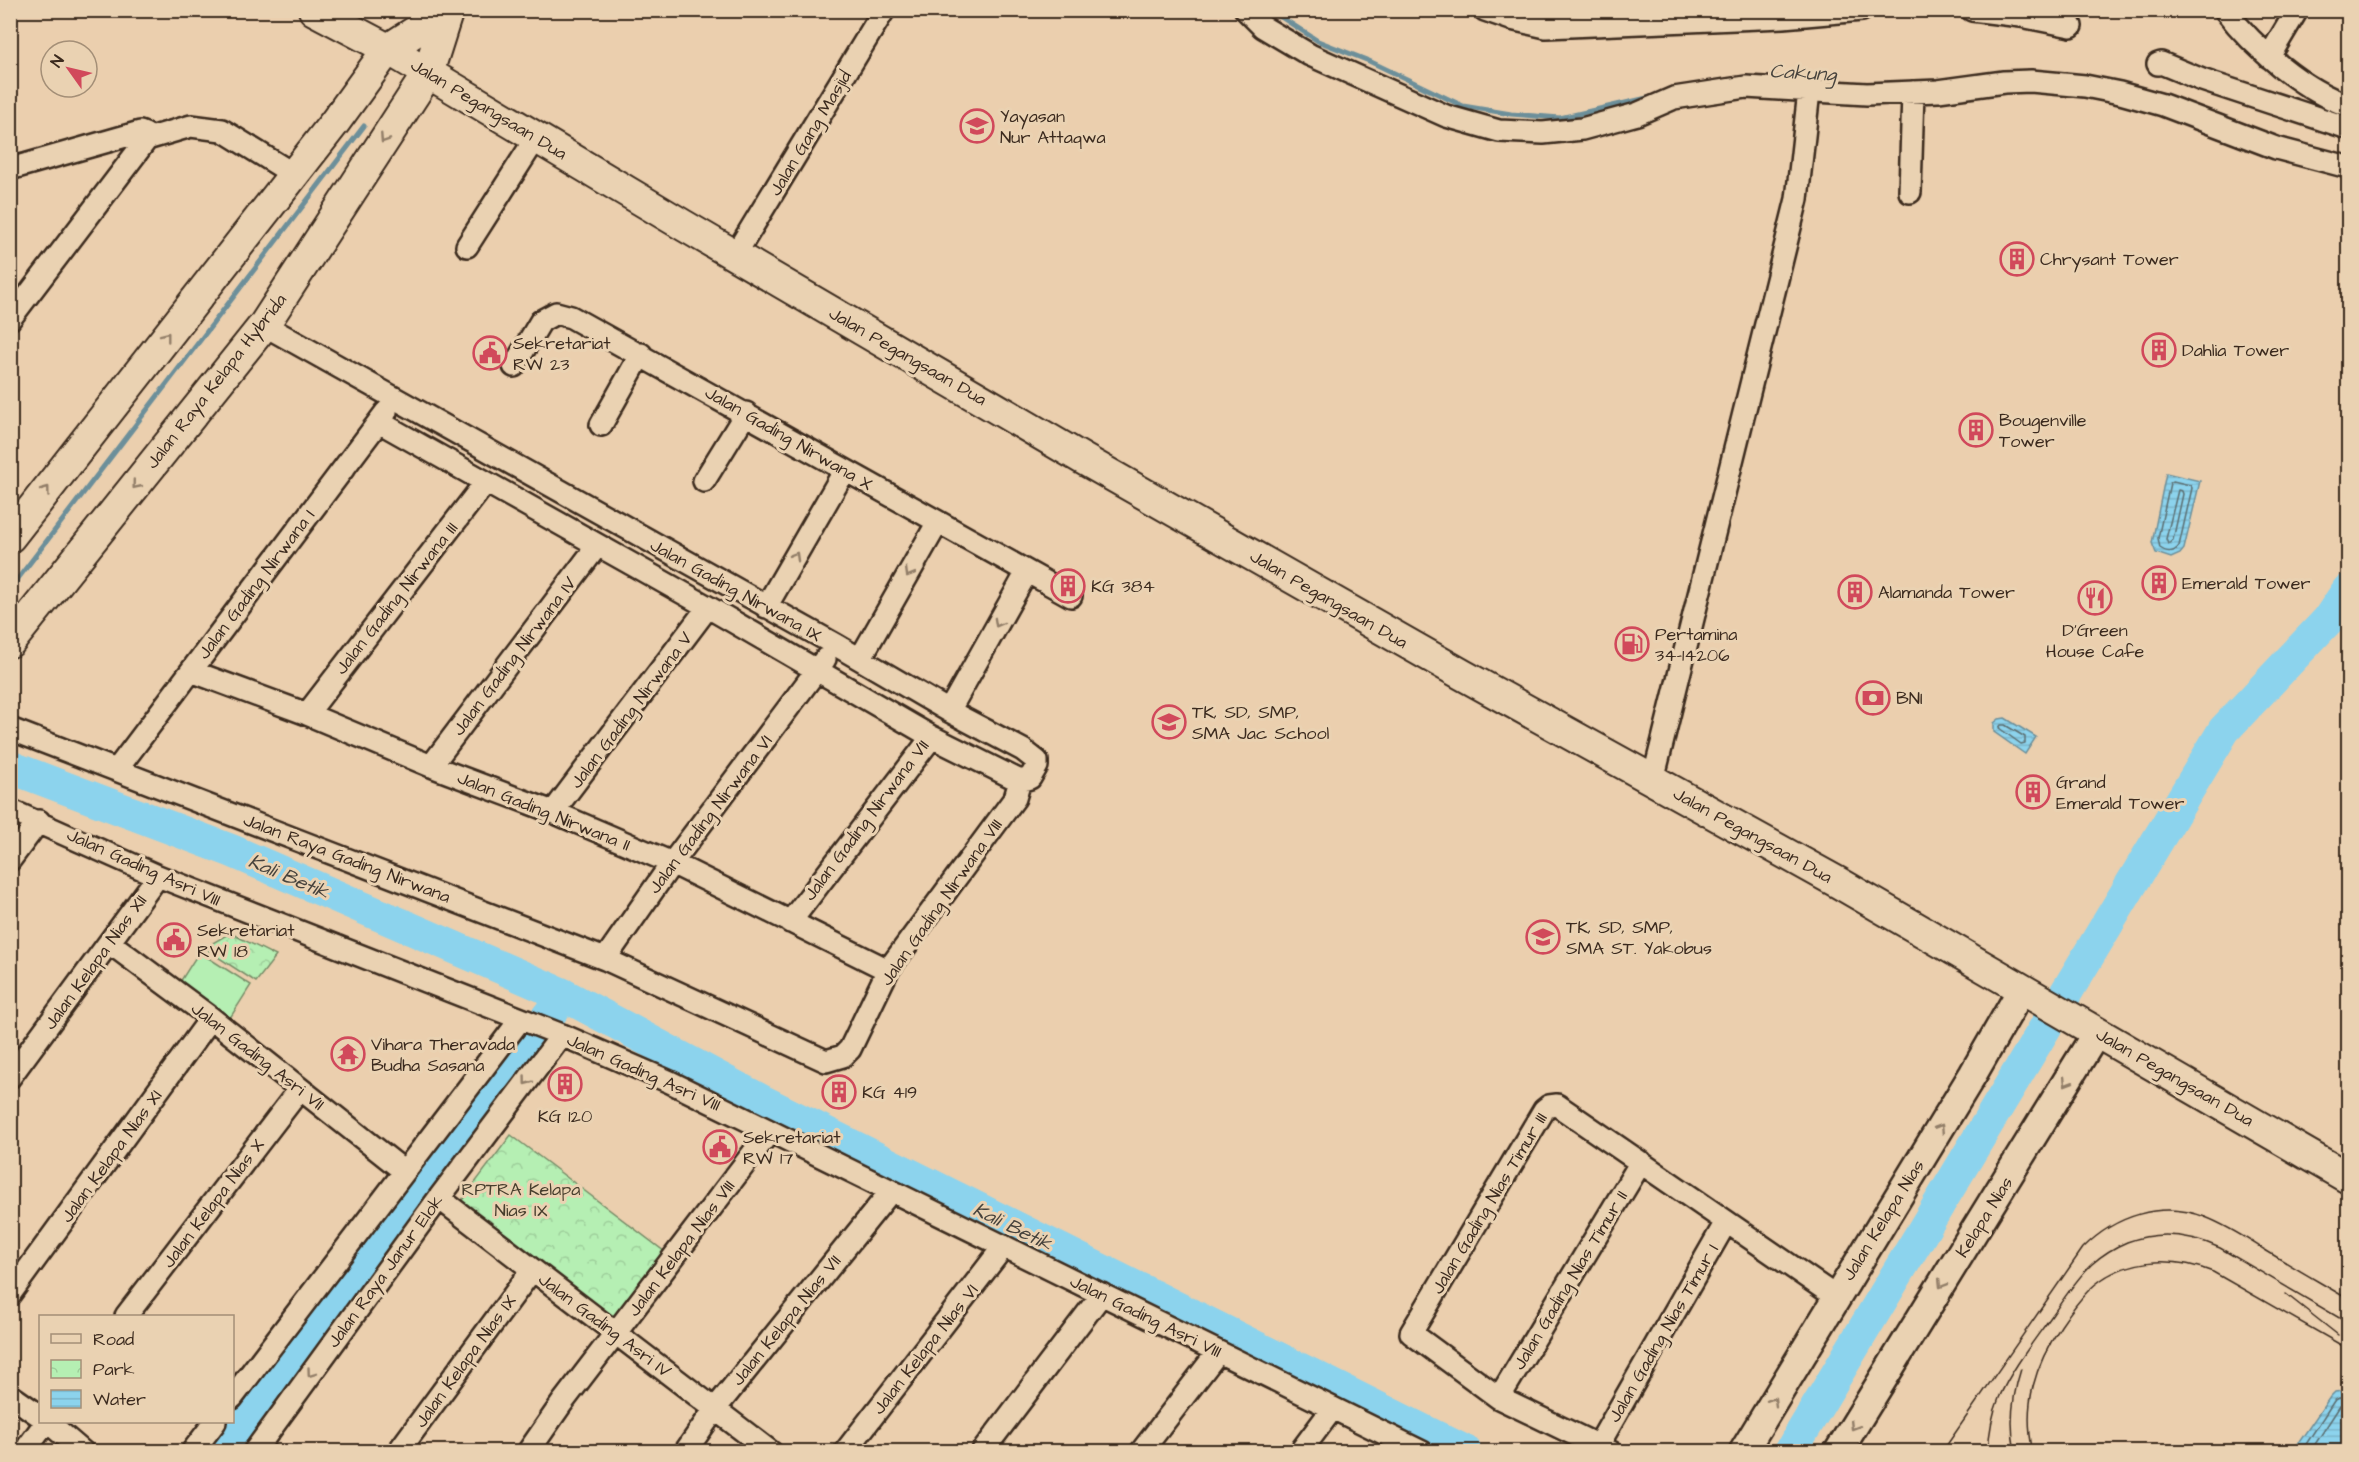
<svg xmlns="http://www.w3.org/2000/svg" width="2359" height="1462" font-family="'Architects Daughter',sans-serif">
<style>
.park{fill:url(#park-crowns);stroke:#788c68;stroke-width:1.5}
.pitch{fill:#b5efb3;stroke:#788c68;stroke-width:1.5}
.water{fill:url(#water-rules);stroke:#6c8f9a;stroke-width:1.5}
.lines{fill:none;stroke-linecap:round;stroke-linejoin:round}
.shore{stroke:#5b6e71;stroke-width:1.5}
.stream{stroke:#6c8f9a;stroke-width:5}
.river{stroke:#8cd3ed;stroke-width:33}
.minor-casing{stroke:#3b2a1e;stroke-width:26}
.tertiary-casing{stroke:#3b2a1e;stroke-width:32}
.secondary-casing{stroke:#3b2a1e;stroke-width:34}
.minor{stroke:#ead2b2;stroke-width:21}
.tertiary{stroke:#ead2b2;stroke-width:27}
.secondary{stroke:#ead2b2;stroke-width:30}
.tram{stroke:#3b2a1e;stroke-width:1.5}
.oneway{stroke:#927e68}
.labels{text-anchor:middle;stroke-width:6;stroke-linejoin:round;paint-order:stroke}
.street-label{font-size:18px;fill:#3b2a1e;stroke:#ead2b2}
.poi-label{font-size:18px;fill:#3b2a1e;stroke:#ead2b2;text-anchor:start}
.park-label{font-size:18px;fill:#473e2d;stroke:#ead2b2}
.water-label{font-size:20px;font-style:italic;fill:#47433d;stroke:#ead2b2}
</style>
<defs>
<pattern id="park-crowns" width="20" height="18" patternUnits="userSpaceOnUse" patternTransform="scale(1.5)"><rect width="20" height="18" fill="#b5efb3"/><path d="M2 6a3 3 0 1 1 6 0M12 15a3 3 0 1 1 6 0" fill="none" stroke="#9dcd9a"/></pattern>
<pattern id="water-rules" width="6" height="5" patternUnits="userSpaceOnUse" patternTransform="scale(1.5)"><rect width="6" height="5" fill="#8cd3ed"/><path d="M0 2.5h6" fill="none" stroke="#7ab5cb"/></pattern>
</defs>
<rect width="100%" height="100%" fill="#ebcfae"/>
<filter id="ink" filterUnits="userSpaceOnUse"><feTurbulence type="fractalNoise" baseFrequency=".0167" numOctaves="2"/><feDisplacementMap in="SourceGraphic" scale="12" xChannelSelector="R" yChannelSelector="G"/><feConvolveMatrix kernelMatrix="1 2 1 2 8 2 1 2 1" color-interpolation-filters="sRGB"/></filter>
<g filter="url(#ink)">
<path class="park" d="M230,933L276,956L256,982L204,948Z
M511,1135L665,1252L611,1324L456,1208Z"/>
<path class="pitch" d="M199,952L251,985L230,1018L180,982Z"/>
<path class="water" d="M2166,473L2200,481L2184,549L2180,554L2171,558L2156,553L2152,543Z
M2005,718L2036,737L2025,754L1994,732V723L1999,719Z
M2343,1391L2348,1392V1451H2293L2330,1397L2335,1392Z"/>
<g class="lines">
<path class="shore" d="M2173,481L2190,485L2192,488L2179,546C2174,553 2167,553 2160,548L2158,538L2170,483Z
M2178,490L2182,491L2183,494L2173,540L2168,544L2166,539Z
M2001,725H2005L2025,737V743L2021,744L1999,728Z
M2301,1452L2334,1401L2339,1398H2348
M2310,1452L2340,1406L2348,1405"/>
<path class="stream" d="M1270,10L1318,41L1369,61L1463,106L1511,114L1560,118L1656,96
M10,589L364,126"/>
<path class="river" d="M10,767L232,851L564,995L762,1101L1466,1452
M219,1452L564,995
M1790,1452L2224,730L2328,620L2348,590"/>
<defs>
<path id="minor" d="M1246,10L1263,27L1310,55L1446,116L1499,131L1543,133L1582,129L1637,114L1674,98L1746,87L1867,94L1938,91L2004,82L2031,81L2085,86L2120,93L2163,105L2276,148L2348,167
M1485,10L1511,19L1546,27L1783,17L1862,10
M1972,10L2021,16L2071,26
M2225,10C2253,47 2305,92 2348,105
M2269,57L2297,10
M2158,64L2161,63L2202,80L2348,128
M147,139L191,126L222,130L293,174
M10,169L140,132L145,134L147,139
M1910,192L1913,92
M467,246L536,138
M735,255L884,10
M10,319L147,139
M264,325L836,645L949,711L1023,750L1037,761V766L1030,778L1020,781L932,737
M514,366L541,321L556,313L571,317L1071,596
M379,422L708,607L932,737L790,922
M601,425L641,354
M704,481L746,413
M766,607L845,470
M860,659L938,522
M191,671L307,714L431,766L553,812L672,863L888,970
M949,711L1027,572
M307,714L485,483
M10,729L605,959L826,1061L843,1056L850,1049L888,970L1015,798L1020,781
M431,766L597,546
M118,768L386,412
M1653,780L1797,199L1809,91
M10,810L158,876L562,1035L670,1082L1422,1452
M553,812L708,607
M10,860L39,821
M110,943L211,1018L404,1171
M605,959L672,863L825,659
M10,1077L158,876
M439,1198L771,1452
M10,1294L211,1018
M126,1316L300,1089
M10,1395L40,1416
M232,1398L520,1020
M1499,1398L1641,1162
M48,1422L83,1452
M1599,1444L1726,1222
M24,1452L46,1422
M192,1452L215,1422
M254,1452L439,1198L562,1035
M398,1452L532,1270
M528,1452L562,1403L770,1131
M685,1452L715,1409L891,1191
M845,1452L1004,1246
M982,1452L1102,1294
M1141,1452L1218,1352
M1300,1452L1333,1408
M1611,1452L1499,1398L1411,1333L1544,1110L1549,1106L1557,1105L1836,1297"/>
<path id="tertiary" d="M1743,1452L1973,1074L2022,989
M1838,1452L2097,1032"/>
<path id="secondary" d="M314,10L388,49L683,225L1083,459L1463,675L1839,883L2348,1178
M10,537L335,122L388,49L447,11
M10,642L264,325L428,73L448,10"/>
</defs>
<use href="#minor" class="minor-casing"/>
<use href="#tertiary" class="tertiary-casing"/>
<use href="#secondary" class="secondary-casing"/>
<use href="#minor" class="minor"/>
<use href="#tertiary" class="tertiary"/>
<use href="#secondary" class="secondary"/>
<path class="tram" d="M2286,1294L2338,1335
M1942,1452L2083,1248C2115,1216 2161,1200 2205,1217C2226,1225 2246,1238 2265,1250C2293,1267 2321,1283 2348,1299
M1988,1452C1989,1433 1992,1415 1999,1398C2012,1368 2034,1341 2053,1314C2065,1297 2077,1278 2092,1264C2102,1255 2115,1247 2127,1242C2159,1230 2190,1234 2220,1248L2348,1323
M2015,1452C2009,1423 2012,1397 2021,1369
M2033,1452C2022,1405 2035,1365 2061,1326C2069,1314 2078,1301 2089,1290C2122,1258 2171,1255 2213,1272L2348,1349"/>
</g>
<defs><path id="oneway-chevron" d="M-2-3.5L2.5 0L-2 3.5" fill="none" stroke-width="1.6" stroke-linecap="round" stroke-linejoin="round" transform="scale(1.5)"/></defs>
<g class="oneway">
<use href="#oneway-chevron" transform="translate(384 139) rotate(123)"/>
<use href="#oneway-chevron" transform="translate(166 336) rotate(-52)"/>
<use href="#oneway-chevron" transform="translate(136 485) rotate(129)"/>
<use href="#oneway-chevron" transform="translate(46 490) rotate(-53)"/>
<use href="#oneway-chevron" transform="translate(795 556) rotate(-60)"/>
<use href="#oneway-chevron" transform="translate(909 573) rotate(120)"/>
<use href="#oneway-chevron" transform="translate(998 623) rotate(119)"/>
<use href="#oneway-chevron" transform="translate(527 1081) rotate(127)"/>
<use href="#oneway-chevron" transform="translate(2067 1082) rotate(121)"/>
<use href="#oneway-chevron" transform="translate(1940 1128) rotate(-58)"/>
<use href="#oneway-chevron" transform="translate(1942 1284) rotate(122)"/>
<use href="#oneway-chevron" transform="translate(311 1373) rotate(126)"/>
<use href="#oneway-chevron" transform="translate(1773 1401) rotate(-59)"/>
<use href="#oneway-chevron" transform="translate(1854 1426) rotate(122)"/>
</g>
</g>
<defs>
<symbol id="school-ring" viewBox="-11 -11 22 22"><circle r="9.5" fill="#ead2b2" stroke="#d1495b" stroke-width="1.5"/><path d="M0-5L7-2L0 1L-7-2ZM-4 1L0 2.5L4 1V4Q0 6-4 4Z" fill="#d1495b"/></symbol>
<symbol id="building-ring" viewBox="-11 -11 22 22"><circle r="9.5" fill="#ead2b2" stroke="#d1495b" stroke-width="1.5"/><path d="M-4-6H4V6H1V3H-1V6H-4ZM-2.5-4.3h1.7v1.8h-1.7ZM.8-4.3h1.7v1.8H.8ZM-2.5-1h1.7V.8h-1.7ZM.8-1h1.7V.8H.8Z" fill="#d1495b"/></symbol>
<symbol id="civic-ring" viewBox="-11 -11 22 22"><circle r="9.5" fill="#ead2b2" stroke="#d1495b" stroke-width="1.5"/><path d="M-.6-6.5H3V-4.5H.6V-3L4-1V1h2V6H-6V1h2V-1L-.6-3ZM-1.2 2.5V6h2.4V2.5Z" fill="#d1495b"/></symbol>
<symbol id="restaurant-ring" viewBox="-11 -11 22 22"><circle r="9.5" fill="#ead2b2" stroke="#d1495b" stroke-width="1.5"/><path d="M-5-6h1v4h1v-4h1v4h1v-4h1v5L-1.5 .5V6h-2V.5L-5-1ZM5-6V6H3V1.5H1.5Q1.5-4 5-6Z" fill="#d1495b"/></symbol>
<symbol id="fuel-ring" viewBox="-11 -11 22 22"><circle r="9.5" fill="#ead2b2" stroke="#d1495b" stroke-width="1.5"/><path d="M-5.5-6h7V0h2V4h1.3V-2.5L3-4.5l.8-.8L6-3V5H2.5V1h-1V6h-7ZM-4.2-4.7v3.2H.2V-4.7Z" fill="#d1495b"/></symbol>
<symbol id="bank-ring" viewBox="-11 -11 22 22"><circle r="9.5" fill="#ead2b2" stroke="#d1495b" stroke-width="1.5"/><path d="M-6-4H6V4H-6ZM0-2.3a2.3 2.3 0 1 0 0 4.6a2.3 2.3 0 1 0 0-4.6Z" fill="#d1495b"/></symbol>
<symbol id="temple-ring" viewBox="-11 -11 22 22"><circle r="9.5" fill="#ead2b2" stroke="#d1495b" stroke-width="1.5"/><path d="M0-6L5-2H3V0L6.5 2.5H4V6H1.5V3h-3V6H-4V2.5H-6.5L-3 0V-2H-5Z" fill="#d1495b"/></symbol>
</defs>
<g fill-rule="evenodd">
<use href="#school-ring" x="958" y="107" width="38" height="38"/>
<use href="#building-ring" x="1998" y="240" width="38" height="38"/>
<use href="#building-ring" x="2140" y="331" width="38" height="38"/>
<use href="#civic-ring" x="471" y="334" width="38" height="38"/>
<use href="#building-ring" x="1957" y="411" width="38" height="38"/>
<use href="#building-ring" x="2140" y="564" width="38" height="38"/>
<use href="#building-ring" x="1049" y="567" width="38" height="38"/>
<use href="#building-ring" x="1836" y="573" width="38" height="38"/>
<use href="#restaurant-ring" x="2076" y="579" width="38" height="38"/>
<use href="#fuel-ring" x="1613" y="625" width="38" height="38"/>
<use href="#bank-ring" x="1854" y="679" width="38" height="38"/>
<use href="#school-ring" x="1150" y="703" width="38" height="38"/>
<use href="#building-ring" x="2014" y="773" width="38" height="38"/>
<use href="#school-ring" x="1524" y="918" width="38" height="38"/>
<use href="#civic-ring" x="155" y="921" width="38" height="38"/>
<use href="#temple-ring" x="329" y="1035" width="38" height="38"/>
<use href="#building-ring" x="546" y="1065" width="38" height="38"/>
<use href="#building-ring" x="820" y="1073" width="38" height="38"/>
<use href="#civic-ring" x="701" y="1128" width="38" height="38"/>
</g>
<g class="labels">
<g class="street-label">
<text transform="translate(489 109) rotate(31)" y="6">Jalan Pegangsaan Dua</text>
<text transform="translate(810 133) rotate(-59)" y="6">Jalan Gang Masjid</text>
<text transform="translate(908 356) rotate(30)" y="6">Jalan Pegangsaan Dua</text>
<text transform="translate(216 381) rotate(-52)" y="6">Jalan Raya Kelapa Hybrida</text>
<text transform="translate(789 438) rotate(30)" y="6">Jalan Gading Nirwana X</text>
<text transform="translate(256 584) rotate(-53)" y="6">Jalan Gading Nirwana I</text>
<text transform="translate(736 590) rotate(29)" y="6">Jalan Gading Nirwana IX</text>
<text transform="translate(396 598) rotate(-52)" y="6">Jalan Gading Nirwana III</text>
<text transform="translate(1329 599) rotate(30)" y="6">Jalan Pegangsaan Dua</text>
<text transform="translate(514 656) rotate(-53)" y="6">Jalan Gading Nirwana IV</text>
<text transform="translate(631 710) rotate(-53)" y="6">Jalan Gading Nirwana V</text>
<text transform="translate(544 811) rotate(22)" y="6">Jalan Gading Nirwana II</text>
<text transform="translate(710 814) rotate(-53)" y="6">Jalan Gading Nirwana VI</text>
<text transform="translate(866 820) rotate(-53)" y="6">Jalan Gading Nirwana VII</text>
<text transform="translate(1753 835) rotate(29)" y="6">Jalan Pegangsaan Dua</text>
<text transform="translate(347 858) rotate(21)" y="6">Jalan Raya Gading Nirwana</text>
<text transform="translate(144 867) rotate(24)" y="6">Jalan Gading Asri VIII</text>
<text transform="translate(941 902) rotate(-55)" y="6">Jalan Gading Nirwana VIII</text>
<text transform="translate(95 962) rotate(-54)" y="6">Jalan Kelapa Nias XII</text>
<text transform="translate(258 1056) rotate(38)" y="6">Jalan Gading Asri VII</text>
<text transform="translate(644 1072) rotate(24)" y="6">Jalan Gading Asri VIII</text>
<text transform="translate(2175 1077) rotate(30)" y="6">Jalan Pegangsaan Dua</text>
<text transform="translate(111 1156) rotate(-54)" y="6">Jalan Kelapa Nias XI</text>
<text transform="translate(213 1203) rotate(-53)" y="6">Jalan Kelapa Nias X</text>
<text transform="translate(1489 1203) rotate(-59)" y="6">Jalan Gading Nias Timur III</text>
<text transform="translate(1984 1217) rotate(-58)" y="6">Kelapa Nias</text>
<text transform="translate(1883 1220) rotate(-58)" y="6">Jalan Kelapa Nias</text>
<text transform="translate(681 1248) rotate(-53)" y="6">Jalan Kelapa Nias VIII</text>
<text transform="translate(385 1271) rotate(-54)" y="6">Jalan Raya Janur Elok</text>
<text transform="translate(1570 1280) rotate(-59)" y="6">Jalan Gading Nias Timur II</text>
<text transform="translate(1146 1316) rotate(26)" y="6">Jalan Gading Asri VIII</text>
<text transform="translate(786 1320) rotate(-51)" y="6">Jalan Kelapa Nias VII</text>
<text transform="translate(605 1325) rotate(37)" y="6">Jalan Gading Asri IV</text>
<text transform="translate(1663 1333) rotate(-60)" y="6">Jalan Gading Nias Timur I</text>
<text transform="translate(925 1349) rotate(-52)" y="6">Jalan Kelapa Nias VI</text>
<text transform="translate(465 1361) rotate(-54)" y="6">Jalan Kelapa Nias IX</text>
</g>
<g class="poi-label">
<text x="1000" y="122">Yayasan<tspan x="1000" dy="21">Nur Attaqwa</tspan></text>
<text x="2040" y="265">Chrysant Tower</text>
<text x="513" y="349">Sekretariat<tspan x="513" dy="21">RW 23</tspan></text>
<text x="2182" y="356">Dahlia Tower</text>
<text x="1999" y="426">Bougenville<tspan x="1999" dy="21">Tower</tspan></text>
<text x="2182" y="589">Emerald Tower</text>
<text x="1091" y="592">KG 384</text>
<text x="1878" y="598">Alamanda Tower</text>
<text x="2095" y="636" text-anchor="middle">D'Green<tspan x="2095" dy="21">House Cafe</tspan></text>
<text x="1655" y="640">Pertamina<tspan x="1655" dy="21">34-14206</tspan></text>
<text x="1896" y="704">BNI</text>
<text x="1192" y="718">TK, SD, SMP,<tspan x="1192" dy="21">SMA Jac School</tspan></text>
<text x="2056" y="788">Grand<tspan x="2056" dy="21">Emerald Tower</tspan></text>
<text x="1566" y="933">TK, SD, SMP,<tspan x="1566" dy="21">SMA ST. Yakobus</tspan></text>
<text x="197" y="936">Sekretariat<tspan x="197" dy="21">RW 18</tspan></text>
<text x="371" y="1050">Vihara Theravada<tspan x="371" dy="21">Budha Sasana</tspan></text>
<text x="862" y="1098">KG 419</text>
<text x="565" y="1122" text-anchor="middle">KG 120</text>
<text x="743" y="1143">Sekretariat<tspan x="743" dy="21">RW 17</tspan></text>
</g>
<g class="park-label">
<text x="521" y="1195">RPTRA Kelapa<tspan x="521" dy="21">Nias IX</tspan></text>
</g>
<g class="water-label">
<text transform="translate(1803 72) rotate(3)" y="7">Cakung</text>
<text transform="translate(289 876) rotate(23)" y="7">Kali Betik</text>
<text transform="translate(1013 1226) rotate(26)" y="7">Kali Betik</text>
</g>
</g>
<rect width="2359" height="1462" fill="none" stroke="#ead2b2" stroke-width="36"/>
<rect x="18" y="18" width="2323" height="1426" fill="none" stroke="#3b2a1e" stroke-width="2" filter="url(#ink)"/>
<rect x="39" y="1315" width="195" height="108" fill="#ead2b2" stroke="#a48f77" stroke-width="1.5"/>
<rect x="51" y="1334" width="30" height="9" fill="#ead2b2" stroke="#a48f77" stroke-width="1.5"/>
<text x="93" y="1345" font-size="18" fill="#3b2a1e">Road</text>
<rect x="51" y="1360" width="30" height="18" fill="url(#park-crowns)" stroke="#a48f77" stroke-width="1.5"/>
<text x="93" y="1375" font-size="18" fill="#3b2a1e">Park</text>
<rect x="51" y="1390" width="30" height="18" fill="url(#water-rules)" stroke="#a48f77" stroke-width="1.5"/>
<text x="93" y="1405" font-size="18" fill="#3b2a1e">Water</text>
<g transform="translate(69 69) rotate(304)"><circle r="28" fill="#ead2b2" stroke="#a48f77" stroke-width="1.5"/>
<path d="M0-4.5L10 22L0 15L-10 22Z" fill="#d1495b"/>
<text y="-9" font-size="16" font-weight="bold" text-anchor="middle" fill="#3b2a1e">N</text>
</g>
</svg>
